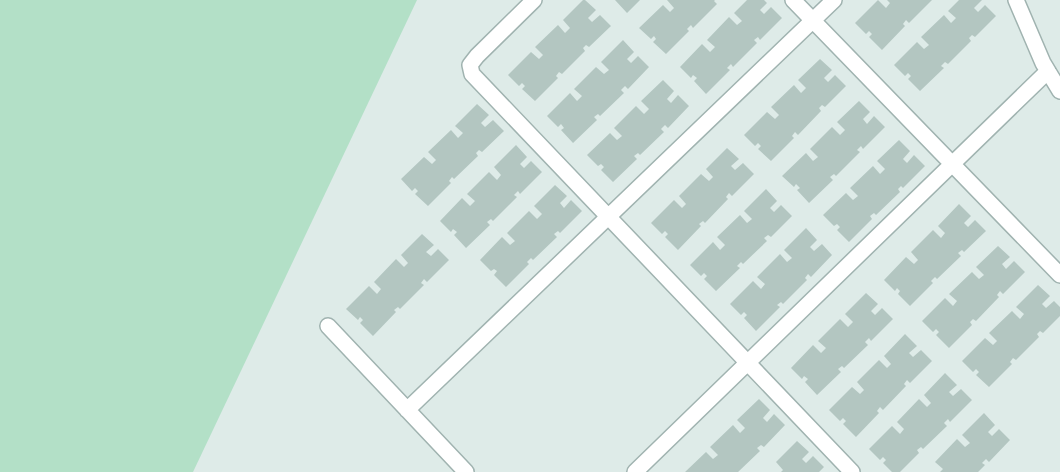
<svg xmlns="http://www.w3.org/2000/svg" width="1060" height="472" font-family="Signika,sans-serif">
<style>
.green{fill:#b3e0c7}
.building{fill:#b3c6c1}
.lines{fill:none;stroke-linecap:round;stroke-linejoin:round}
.minor-casing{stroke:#a0b3b0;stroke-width:18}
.minor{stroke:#fff;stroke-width:15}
</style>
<rect width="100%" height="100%" fill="#deebe8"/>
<path class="green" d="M0,0H417L193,472H0Z"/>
<path class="building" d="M583,0H585L596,10L588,18L592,22L600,15L611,26L589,47L586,45L583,48L585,51L562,74L559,72L556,76L558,78L535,101L522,89L525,86L522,83L519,86L508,75L531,52L539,59L543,55L535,47L558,25L565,33L570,28L563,20Z
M615,0H640L627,13Z
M667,0H715L714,1L717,4L693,28L691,25L687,29L689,31L666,54L653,42L656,39L654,36L651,39L639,28L663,5L670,12L674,8Z
M747,0H764L767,3L760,10L764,14L771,7L782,18L760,40L758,37L754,40L757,43L733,67L731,64L727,68L730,70L706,94L694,81L697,78L693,75L691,78L680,67L702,44L710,52L715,47L707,40L729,17L737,25L742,21L734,13Z
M878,0L886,8L890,3L887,0H932L909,23L906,20L903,24L905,26L882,50L869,37L872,34L869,31L866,34L855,23Z
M959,0H982L974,8L978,12L985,5L996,16L975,37L972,35L969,38L971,41L948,64L945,62L941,66L944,68L920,91L908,79L911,76L908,73L905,76L894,65L917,42L924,49L929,45L921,37L944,15L951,23L956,18L948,11Z
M623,40L634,52L627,59L631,63L638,56L649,67L628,89L625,86L621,90L624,93L600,116L598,114L594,117L597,120L573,143L561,130L564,128L561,124L558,127L547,116L570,93L577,101L582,96L574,89L596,67L604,74L609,70L601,62Z
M820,59L832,70L824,78L828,82L835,75L846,86L825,107L822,105L819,108L821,111L798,135L795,132L792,136L794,138L771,161L758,149L761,146L758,143L755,146L744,135L767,112L775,119L779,115L771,107L794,85L801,93L806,88L798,80Z
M663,80L674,91L667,99L671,103L678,95L689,106L668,128L665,125L661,129L664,132L640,155L638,153L634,156L637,159L613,182L601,170L604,167L601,164L598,166L587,155L610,133L617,140L622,136L614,128L636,106L644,114L649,109L641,101Z
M859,101L870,112L863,119L867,124L874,116L885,127L863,149L861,146L857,150L860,152L836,176L834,174L830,177L833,180L809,203L797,190L800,188L796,184L794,187L782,176L806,153L813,161L818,157L810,149L832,127L840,135L845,130L837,122Z
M477,104L489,115L481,123L485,127L493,120L504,131L482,152L479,150L476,153L478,156L454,179L452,177L449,181L451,183L428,206L415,194L418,191L415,188L412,191L401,179L424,157L432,164L436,160L428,152L451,130L458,138L463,133L455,126Z
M899,140L910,151L903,159L907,163L914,155L925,166L903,188L901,186L898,189L900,192L876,215L874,213L870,216L872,219L849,242L837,230L840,227L837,224L834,226L823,215L846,193L853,200L858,196L850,188L873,166L880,174L885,169L877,161Z
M516,145L527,157L520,164L524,168L531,161L542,172L520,194L518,191L514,195L517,197L493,221L491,219L487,222L490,225L466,248L454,235L457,232L453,229L451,232L440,221L462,198L470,206L475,201L467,194L489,172L497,180L501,175L494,167Z
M727,148L739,159L731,166L735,170L743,163L754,174L732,196L729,193L726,197L728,199L705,223L703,221L699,224L701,226L678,250L665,237L668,234L665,231L662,234L651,223L674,200L682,208L686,204L679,196L701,174L709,181L713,177L706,169Z
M555,185L567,196L560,203L564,208L571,200L582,211L560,233L558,231L554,234L557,237L533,260L531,258L527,262L529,264L506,287L494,275L497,271L494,269L491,271L480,260L502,237L510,245L515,241L507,233L529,211L537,219L542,214L534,206Z
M766,189L777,201L770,208L774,212L781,205L792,216L771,237L768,235L764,238L767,241L743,264L741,262L737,266L740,268L716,291L704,279L707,276L704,273L701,276L690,265L713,242L720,250L725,245L717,237L740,215L747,223L752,219L744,211Z
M959,204L971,216L964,223L968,227L975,220L986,231L964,252L962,250L958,253L961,256L937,279L935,277L931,281L933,283L910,306L898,294L900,291L897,288L895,291L884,280L906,257L914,264L918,260L911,252L933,230L941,238L945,233L938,226Z
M806,228L817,240L810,247L814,251L822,244L832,255L811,277L808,274L805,278L807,280L783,304L781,302L777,305L780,307L756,331L744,318L747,315L744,312L741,315L730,304L753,281L761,289L765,284L757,277L780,254L787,262L792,258L784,250Z
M422,234L434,245L426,252L431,256L438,249L449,260L427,282L424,279L421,283L424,285L400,309L398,307L394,310L396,312L373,336L360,323L363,320L360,317L358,320L346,309L369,286L377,294L381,289L374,282L396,259L404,267L408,263L401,255Z
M998,246L1010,257L1002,264L1006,269L1014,261L1025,272L1003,294L1000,291L997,295L999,297L976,321L973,319L970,322L972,325L949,348L936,335L939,332L936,329L933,332L922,321L945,298L953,306L957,301L949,294L972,272L979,279L984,275L976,267Z
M1038,285L1050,296L1042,304L1046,308L1054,301L1060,307V316L1043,333L1040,331L1037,334L1039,337L1016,360L1013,358L1010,362L1012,364L989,387L976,375L979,372L976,369L973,372L962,361L985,338L993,345L997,341L989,333L1012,311L1020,319L1024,314L1016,307Z
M866,293L878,304L871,311L875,315L882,308L893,319L871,341L869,338L865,342L868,345L844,368L842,366L838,369L841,372L817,395L805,382L808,379L804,376L802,379L791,368L813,345L821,353L826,348L818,341L840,319L848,327L853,322L845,314Z
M905,334L917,346L909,353L913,357L921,350L932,361L910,383L907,380L904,384L906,386L883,410L880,407L877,411L879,413L856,437L843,424L846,421L843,418L840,421L829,410L852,387L860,394L864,390L857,382L879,360L887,368L891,364L884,356Z
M945,373L957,385L949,392L953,396L961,389L972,400L950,422L948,419L944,423L947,426L923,449L921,447L917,450L919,453L900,472H892L883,463L886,460L883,457L880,460L869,449L892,426L900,434L904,429L897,422L919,399L927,407L931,403L924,395Z
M759,399L770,410L763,418L767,422L774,414L785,425L764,447L761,445L757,448L760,451L738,472H685L706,452L713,459L718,455L710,447L733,425L740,433L745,428L737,420Z
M984,413L995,425L988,432L992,436L999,429L1010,440L989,462L986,459L982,463L985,465L978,472H940L943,469L935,462L957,439L965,447L970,443L962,435Z
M797,441L809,452L802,459L806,463L813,456L824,467L819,472H781L783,470L776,462Z"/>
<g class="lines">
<defs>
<path id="minor" d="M534,0L477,56L470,65L472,74L852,472
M793,0L1060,275
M1016,0L1043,63L1060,91
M328,326L466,472
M407,410L834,0
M635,472L1048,71"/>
</defs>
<use href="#minor" class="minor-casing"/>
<use href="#minor" class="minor"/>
</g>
</svg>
